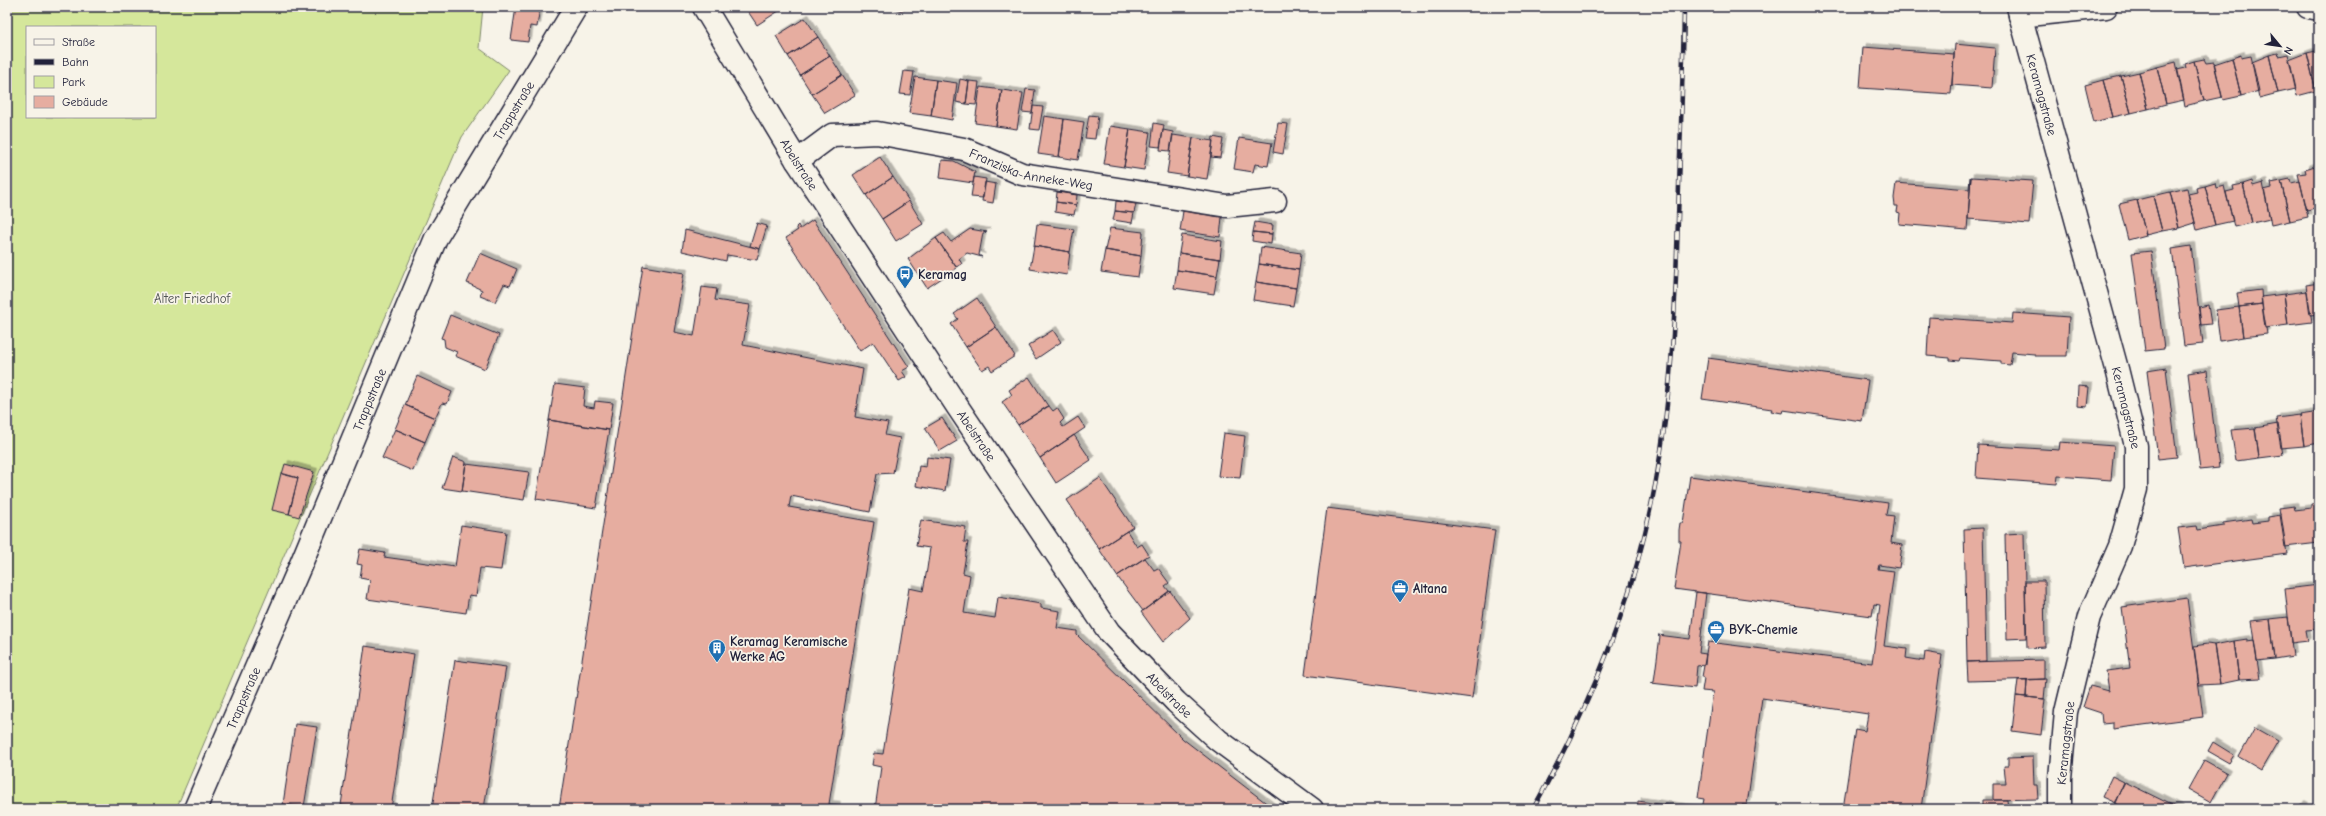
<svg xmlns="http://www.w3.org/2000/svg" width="2326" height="816" font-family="'Comic Neue',sans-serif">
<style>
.green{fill:#d5e79b;stroke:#7c846b;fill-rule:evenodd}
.building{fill:#e6ada0;stroke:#22223b;filter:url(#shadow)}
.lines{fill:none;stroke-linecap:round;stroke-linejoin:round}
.minor-casing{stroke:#22223b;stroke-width:25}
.minor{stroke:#f7f3e8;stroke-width:22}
.rail-casing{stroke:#22223b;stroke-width:4.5}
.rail{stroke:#f7f3e8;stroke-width:3;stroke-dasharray:9;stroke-linecap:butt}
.labels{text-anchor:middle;stroke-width:3.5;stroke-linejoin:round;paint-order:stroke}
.street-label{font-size:13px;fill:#22223b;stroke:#f7f3e8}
.poi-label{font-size:13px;font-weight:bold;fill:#22223b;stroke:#f7f3e8;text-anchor:start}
.park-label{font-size:13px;fill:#4f5353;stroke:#f7f3e8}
</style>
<defs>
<filter id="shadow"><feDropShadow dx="3.5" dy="-3.5" stdDeviation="0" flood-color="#0004"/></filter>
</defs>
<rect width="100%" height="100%" fill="#f7f3e8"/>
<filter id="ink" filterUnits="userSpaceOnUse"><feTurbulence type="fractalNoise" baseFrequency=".025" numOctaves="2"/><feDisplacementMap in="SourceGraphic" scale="8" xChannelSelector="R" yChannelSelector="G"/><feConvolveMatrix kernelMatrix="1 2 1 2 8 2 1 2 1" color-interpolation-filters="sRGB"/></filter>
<g filter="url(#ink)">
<path class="green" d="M7,7H483L479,48L509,70L462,137L176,809H7ZM27,27H155V117H27Z"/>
<path class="building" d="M516,7H540L537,27L530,26L528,42L511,40Z
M745,7H785L757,25Z
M884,7H904L903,11Z
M805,18L818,37L788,56L776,36Z
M818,37L830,56L800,75L788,56Z
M1955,44L1995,48L1992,88L1952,85Z
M1863,47L1954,54L1951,94L1860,88Z
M2316,51V53H2319V90L2316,91L2307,53Z
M2278,53L2279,56L2288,54L2296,89L2278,93L2269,55Z
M2307,53L2316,91L2297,96L2289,60Z
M2241,55V58L2251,56L2259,91L2241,96L2232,58Z
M2269,55L2278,93L2259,98L2252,62Z
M830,56L842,75L812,94L800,75Z
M2232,58L2241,96L2223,100L2214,64Z
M2204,59L2206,63L2214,62L2222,97L2204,101L2194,61Z
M2194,61L2204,101L2185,106L2177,70L2186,68L2185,64Z
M2176,62L2184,100L2166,104L2157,67Z
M2157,67L2166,104L2148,109L2139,72Z
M904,71L914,72L910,95L900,94Z
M2139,72L2148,109L2131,113L2121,76Z
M842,75L855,95L825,113L812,94Z
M2121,76L2131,113L2113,117L2103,80Z
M915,77L936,80L931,116L909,113Z
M960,79L969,81L966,104L956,102Z
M936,80L957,83L952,120L931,116Z
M2103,80L2113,117L2094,122L2085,85Z
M969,81L979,82L976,105L966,104Z
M980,87L1002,90L996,126L975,123Z
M1026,89L1035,90L1032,113L1022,112Z
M1002,90L1023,93L1017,129L996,126Z
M1033,106L1043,107L1039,130L1030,129Z
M1089,115L1098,116L1095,139L1085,138Z
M1044,116L1064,119L1059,157L1038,154Z
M1064,119L1084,122L1078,160L1059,157Z
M1154,123L1164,125L1160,147L1151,146Z
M1278,123L1288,124L1283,154L1273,152Z
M1110,126L1130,129L1124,167L1104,164Z
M1130,129L1150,132L1144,170L1124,167Z
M1163,130L1173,132L1170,151L1160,150Z
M1173,135L1193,138L1187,176L1167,173Z
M1213,137L1223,139L1220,158L1211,157Z
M1193,138L1213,141L1207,179L1187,176Z
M1239,138L1272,143L1268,166L1255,164L1253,172L1234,169Z
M880,157L893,177L866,195L853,175Z
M942,160L954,161L975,172L973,183L940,178Z
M2319,165V183L2315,166Z
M2315,166L2319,183V207L2307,210L2298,174L2306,173L2305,169Z
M893,177L909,201L882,219L866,195Z
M974,177L986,179L983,198L971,197Z
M1970,177H1971L1967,230L1899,224L1900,213L1897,212L1898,206H1895L1894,198L1896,183L1969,189Z
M1971,177L2033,181L2029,224L1968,219Z
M2290,179L2291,183L2300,181L2308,217L2290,221L2281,181Z
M2252,181L2253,186L2263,183L2270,219L2252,223L2243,184Z
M2281,181L2290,221L2271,225L2264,190L2272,188L2271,183Z
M985,182L996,184L993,203L982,201Z
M2215,183L2216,188L2224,186L2233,221L2215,225L2205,186Z
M2243,184L2252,223L2234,227L2226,192L2234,190L2233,186Z
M2205,186L2215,225L2197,230L2188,194L2197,192L2196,188Z
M2187,188L2195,223L2179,228L2170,192Z
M1057,192L1077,195L1076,205L1056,202Z
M2170,192L2179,228L2162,231L2153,196Z
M2153,196L2162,231L2146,235L2137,200Z
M2137,200L2146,235L2128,240L2119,204Z
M909,201L923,224L896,241L882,219Z
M1116,201L1136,204L1134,213L1115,211Z
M1056,202L1076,205L1074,215L1055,212Z
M1115,211L1134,213L1132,223L1113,220Z
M1183,211L1222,217L1220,237L1180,231Z
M813,220L909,367L902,371L906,377L899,381L873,342L860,351L786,238L798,230L796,227L798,225L800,229Z
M1255,222L1273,225L1272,234L1253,232Z
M757,223L767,226L760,249L750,246Z
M1037,224L1074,229L1070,252L1034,246Z
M1110,228L1143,232L1141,256L1105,250Z
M970,229L987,232L983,233L979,255L982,257L967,253L959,259L962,264L956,267L936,238L944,233L951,242Z
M685,230L760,249L757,260L727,255L726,261L682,251Z
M1253,232L1272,234L1271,244L1252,241Z
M1182,235L1222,241L1220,259L1179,253Z
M936,238L957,268L927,288L908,259Z
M1034,246L1070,252L1067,275L1030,269Z
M2191,246L2203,344L2184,346L2172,249Z
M1261,247L1301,253L1299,270L1259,264Z
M1105,250L1141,256L1138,277L1101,272Z
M2151,251L2164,349L2145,351L2132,253Z
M480,253L517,269L510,286L504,284L495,302L480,296L482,290L467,283Z
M1179,253L1220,259L1217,276L1177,270Z
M1259,264L1299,270L1296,288L1256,282Z
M643,266L684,273L674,332L694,336L702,287L717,289L715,300L750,305L743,345L863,369L855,417L888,423L885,435L900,438L893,473L877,474L870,512L791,496L789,507L874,522L829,804L837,805L836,809H559Z
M1177,270L1217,276L1214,294L1174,288Z
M1256,282L1296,288L1293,306L1253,300Z
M2319,283V314L2310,315L2306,285Z
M2261,290L2262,304L2239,307L2237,293Z
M2307,291L2312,322L2288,325L2284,294Z
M2284,294L2288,325L2265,328L2261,297Z
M977,298L996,327L966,347L951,324L958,319L954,314Z
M2262,304L2267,334L2243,337L2239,307Z
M2208,305L2211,324L2201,325L2199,307Z
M2239,307L2243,337L2220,341L2216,310Z
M2013,313L2069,317L2067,356H2034V354L2012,352L2010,365L2001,364V361L1960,358L1959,361L1950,360V358L1927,356L1929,317L2012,323Z
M450,315L499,335L485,369L455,356L457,352L445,347L444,339L441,338Z
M996,327L1015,356L992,371L989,366L982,370L966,347Z
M1053,330L1061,342L1036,359L1028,346Z
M1708,358L1868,380L1862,421L1783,410L1782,413L1771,411L1772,409L1702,399Z
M2166,368L2177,457L2158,459L2147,371Z
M2207,370L2219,468L2200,470L2188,373Z
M417,376L452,392L447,404L442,403L435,418L405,405Z
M1029,377L1048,406L1018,425L1002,402L1012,395L1009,390Z
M555,384L585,388L583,406L594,408L595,401L613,403L609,430L549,420Z
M2078,386L2089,387L2087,407L2077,406Z
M405,405L435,418L425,442L395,429Z
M1049,406L1053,411L1057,408L1064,419L1060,423L1063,427L1078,417L1085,428L1040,458L1018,425Z
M2319,412V443L2304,446L2300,415Z
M2300,415L2304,446L2281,448L2276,418Z
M942,418L957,441L940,451L925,428Z
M549,420L609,430L596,508L536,499Z
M2278,424L2283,455L2259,458L2255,428Z
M2255,428L2259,458L2236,461L2231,430Z
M395,429L425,442L413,471L382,458Z
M1224,433L1245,436L1240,478L1218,476Z
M1074,435L1091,460L1056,483L1040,458Z
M2060,442L2114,446L2111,480L2058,476L2057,484L1976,478L1978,445L2059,450Z
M453,457L466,462L462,491L442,488Z
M927,457L950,460L945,491L916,486L919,466L926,467Z
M285,464L314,472L299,517L289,514L298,478L282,474Z
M466,464L529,472L524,500L462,491Z
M281,473L298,478L289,514L272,510Z
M1690,476L1888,503L1886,515L1894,516L1891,543L1902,545L1899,568L1879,565L1878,569L1894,571L1884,646L1907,649L1906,658L1924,661L1925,652L1942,655L1921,809H1843L1855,729L1865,731L1868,714L1762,698L1747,805H1742V809H1702L1704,799L1698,798L1713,692L1702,691L1704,678L1702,677L1708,642L1872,663L1880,605L1874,604L1872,616L1674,589L1681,541H1679V530L1680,523H1683Z
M1100,478L1133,527L1099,549L1067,500Z
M2319,503V543L2285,547L2279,508L2294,506L2295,510L2311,508V504Z
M1327,508L1495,530L1472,698L1305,675Z
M2281,515L2287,554L2184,568L2178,528L2197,526L2198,530L2223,526V523L2251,519L2252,523L2268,521V517Z
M921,520L966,527L964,542H968L963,573L970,575L964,613L995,618L998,597L1041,604V608L1060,611L1057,628L1077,631V635L1183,739L1274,809H875L881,767L872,765L874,753L883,754L909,588L923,591L927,569L930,548L916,546Z
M461,525L506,532L501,570L480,568L476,596L469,595L466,613L367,599L370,580L360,578L362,565L357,564L360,549L385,553L384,557L455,567Z
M1983,528L1986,661L1967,662L1964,529Z
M1127,531L1137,547L1142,544L1149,555L1117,576L1099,549Z
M2024,533L2026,638L2007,639L2005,534Z
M1145,558L1154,570L1158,568L1169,583L1165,586L1169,591L1143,611L1117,576Z
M2025,581H2044L2045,647L2027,648Z
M2319,585V629L2306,630L2308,641L2291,643L2285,589Z
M1170,591L1190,618L1163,642L1141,612Z
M1696,592L1706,593L1699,653L1706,654L1705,665L1697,666L1695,688L1651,683L1654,682L1660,636L1658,635L1690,639Z
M2187,598L2203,717L2113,729V722L2102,723L2101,713L2083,707L2090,686L2109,691L2106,671L2130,668L2122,607Z
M2288,617L2293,656L2275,659L2270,619Z
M2270,619L2275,659L2257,661L2251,621Z
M2247,639V641L2254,640L2260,679L2239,680L2234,641Z
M2234,641L2239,680L2220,684L2214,645Z
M2207,644L2214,645L2220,684L2199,685L2194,646Z
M365,646L414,654L391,809H370L341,805Z
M455,660L506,667L484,809H432Z
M2044,660V679L1968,681L1967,662Z
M2046,679L2044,699L2026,697L2027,680Z
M2018,680H2027L2026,697L2016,696Z
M2016,696L2045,699L2041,735L2012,731Z
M295,724L317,727L304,807L283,804Z
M2255,728L2278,741L2261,770L2239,757Z
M2213,742L2234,755L2229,763L2208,751Z
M2033,757L2034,785H2037L2038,799L1993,800V784H2006L2004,766H2008V758Z
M2204,760L2227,773L2211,802L2188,789Z
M2112,776L2124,782L2115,803L2102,797Z
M2125,782L2172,805L2180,809H2127L2114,803Z
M1982,800H2007L2008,809H1982Z
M1638,801L1694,809H1637Z
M2301,804L2305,806L2303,809H2298Z"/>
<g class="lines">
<defs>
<g id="minor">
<path id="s1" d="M704,7L797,161L957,406L1109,632L1176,702L1218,740L1312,809"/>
<path id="s2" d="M2018,7L2117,369L2136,446V489L2120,546L2089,617L2066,712L2060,778V809"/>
<path d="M2308,7L2319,9"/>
<path d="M2020,16L2106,7"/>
<path id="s3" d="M797,161L832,135L877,133L964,149L1022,174L1227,206L1275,201"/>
<path id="s4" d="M195,809L301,564L436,238L576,7"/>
</g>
</defs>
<use href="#minor" class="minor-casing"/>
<use href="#minor" class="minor"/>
<defs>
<path id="rail" d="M1533,809C1581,723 1621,632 1644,537C1670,432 1675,326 1678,219C1680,148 1683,78 1684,7"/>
</defs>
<use href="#rail" class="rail-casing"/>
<use href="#rail" class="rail"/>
</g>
</g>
<defs>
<symbol id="bus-pin" viewBox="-11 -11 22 30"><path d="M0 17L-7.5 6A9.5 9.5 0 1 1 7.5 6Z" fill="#1f6fb2" stroke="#f7f3e8"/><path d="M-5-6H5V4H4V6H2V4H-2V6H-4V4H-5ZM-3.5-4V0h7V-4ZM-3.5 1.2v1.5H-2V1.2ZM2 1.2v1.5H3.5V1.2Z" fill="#fff"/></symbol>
<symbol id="office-pin" viewBox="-11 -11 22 30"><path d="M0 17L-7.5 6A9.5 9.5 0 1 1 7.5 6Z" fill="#1f6fb2" stroke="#f7f3e8"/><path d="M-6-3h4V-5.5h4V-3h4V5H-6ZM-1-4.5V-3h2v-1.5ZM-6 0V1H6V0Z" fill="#fff"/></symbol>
<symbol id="building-pin" viewBox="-11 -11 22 30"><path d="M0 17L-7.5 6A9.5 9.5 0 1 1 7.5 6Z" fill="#1f6fb2" stroke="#f7f3e8"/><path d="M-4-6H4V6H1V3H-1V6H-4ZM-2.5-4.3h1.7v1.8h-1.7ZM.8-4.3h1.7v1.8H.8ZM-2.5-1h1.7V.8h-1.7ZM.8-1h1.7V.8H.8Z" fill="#fff"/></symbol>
</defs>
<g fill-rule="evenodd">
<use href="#bus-pin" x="895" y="264" width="20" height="27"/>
<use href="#office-pin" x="1390" y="578" width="20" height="27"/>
<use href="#office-pin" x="1706" y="619" width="20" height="27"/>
<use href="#building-pin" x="707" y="638" width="20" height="27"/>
</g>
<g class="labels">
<g class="street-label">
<text dy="5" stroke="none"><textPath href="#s2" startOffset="91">Keramagstraße</textPath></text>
<text dy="5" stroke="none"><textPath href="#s4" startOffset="769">Trappstraße</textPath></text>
<text dy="5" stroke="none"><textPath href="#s1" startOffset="184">Abelstraße</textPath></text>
<text dy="5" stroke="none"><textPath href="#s3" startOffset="248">Franziska-Anneke-Weg</textPath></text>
<text dy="5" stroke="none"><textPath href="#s4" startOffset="445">Trappstraße</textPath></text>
<text dy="5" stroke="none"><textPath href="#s2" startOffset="415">Keramagstraße</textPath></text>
<text dy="5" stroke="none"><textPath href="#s1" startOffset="508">Abelstraße</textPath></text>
<text dy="5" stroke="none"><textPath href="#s1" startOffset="832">Abelstraße</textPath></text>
<text dy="5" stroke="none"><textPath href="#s4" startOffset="121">Trappstraße</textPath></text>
<text transform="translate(2065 743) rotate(-84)" y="5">Keramagstraße</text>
</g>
<g class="poi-label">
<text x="918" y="279">Keramag</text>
<text x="1413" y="593">Altana</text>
<text x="1729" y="634">BYK-Chemie</text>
<text x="730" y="646">Keramag Keramische<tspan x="730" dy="15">Werke AG</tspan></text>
</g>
<g class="park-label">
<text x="192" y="303">Alter Friedhof</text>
</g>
</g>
<rect width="2326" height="816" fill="none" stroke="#f7f3e8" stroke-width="24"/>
<rect x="12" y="12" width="2302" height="792" fill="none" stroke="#22223b" stroke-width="1.5" filter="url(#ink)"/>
<rect x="26" y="26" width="130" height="92" fill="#f7f3e8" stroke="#a29fa3"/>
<rect x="34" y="39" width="20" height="6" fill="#f7f3e8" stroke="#a29fa3"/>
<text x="62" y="46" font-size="12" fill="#22223b">Straße</text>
<rect x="34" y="59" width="20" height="6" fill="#22223b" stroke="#a29fa3"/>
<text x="62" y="66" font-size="12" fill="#22223b">Bahn</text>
<rect x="34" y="76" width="20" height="12" fill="#d5e79b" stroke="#a29fa3"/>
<text x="62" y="86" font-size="12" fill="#22223b">Park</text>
<rect x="34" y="96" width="20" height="12" fill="#e6ada0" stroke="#a29fa3"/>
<text x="62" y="106" font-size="12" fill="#22223b">Gebäude</text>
<g transform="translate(2280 46) rotate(119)" stroke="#f7f3e8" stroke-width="3" paint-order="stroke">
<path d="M0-3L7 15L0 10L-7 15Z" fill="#22223b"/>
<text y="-6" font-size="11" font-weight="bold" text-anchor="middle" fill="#22223b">N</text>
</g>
</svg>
